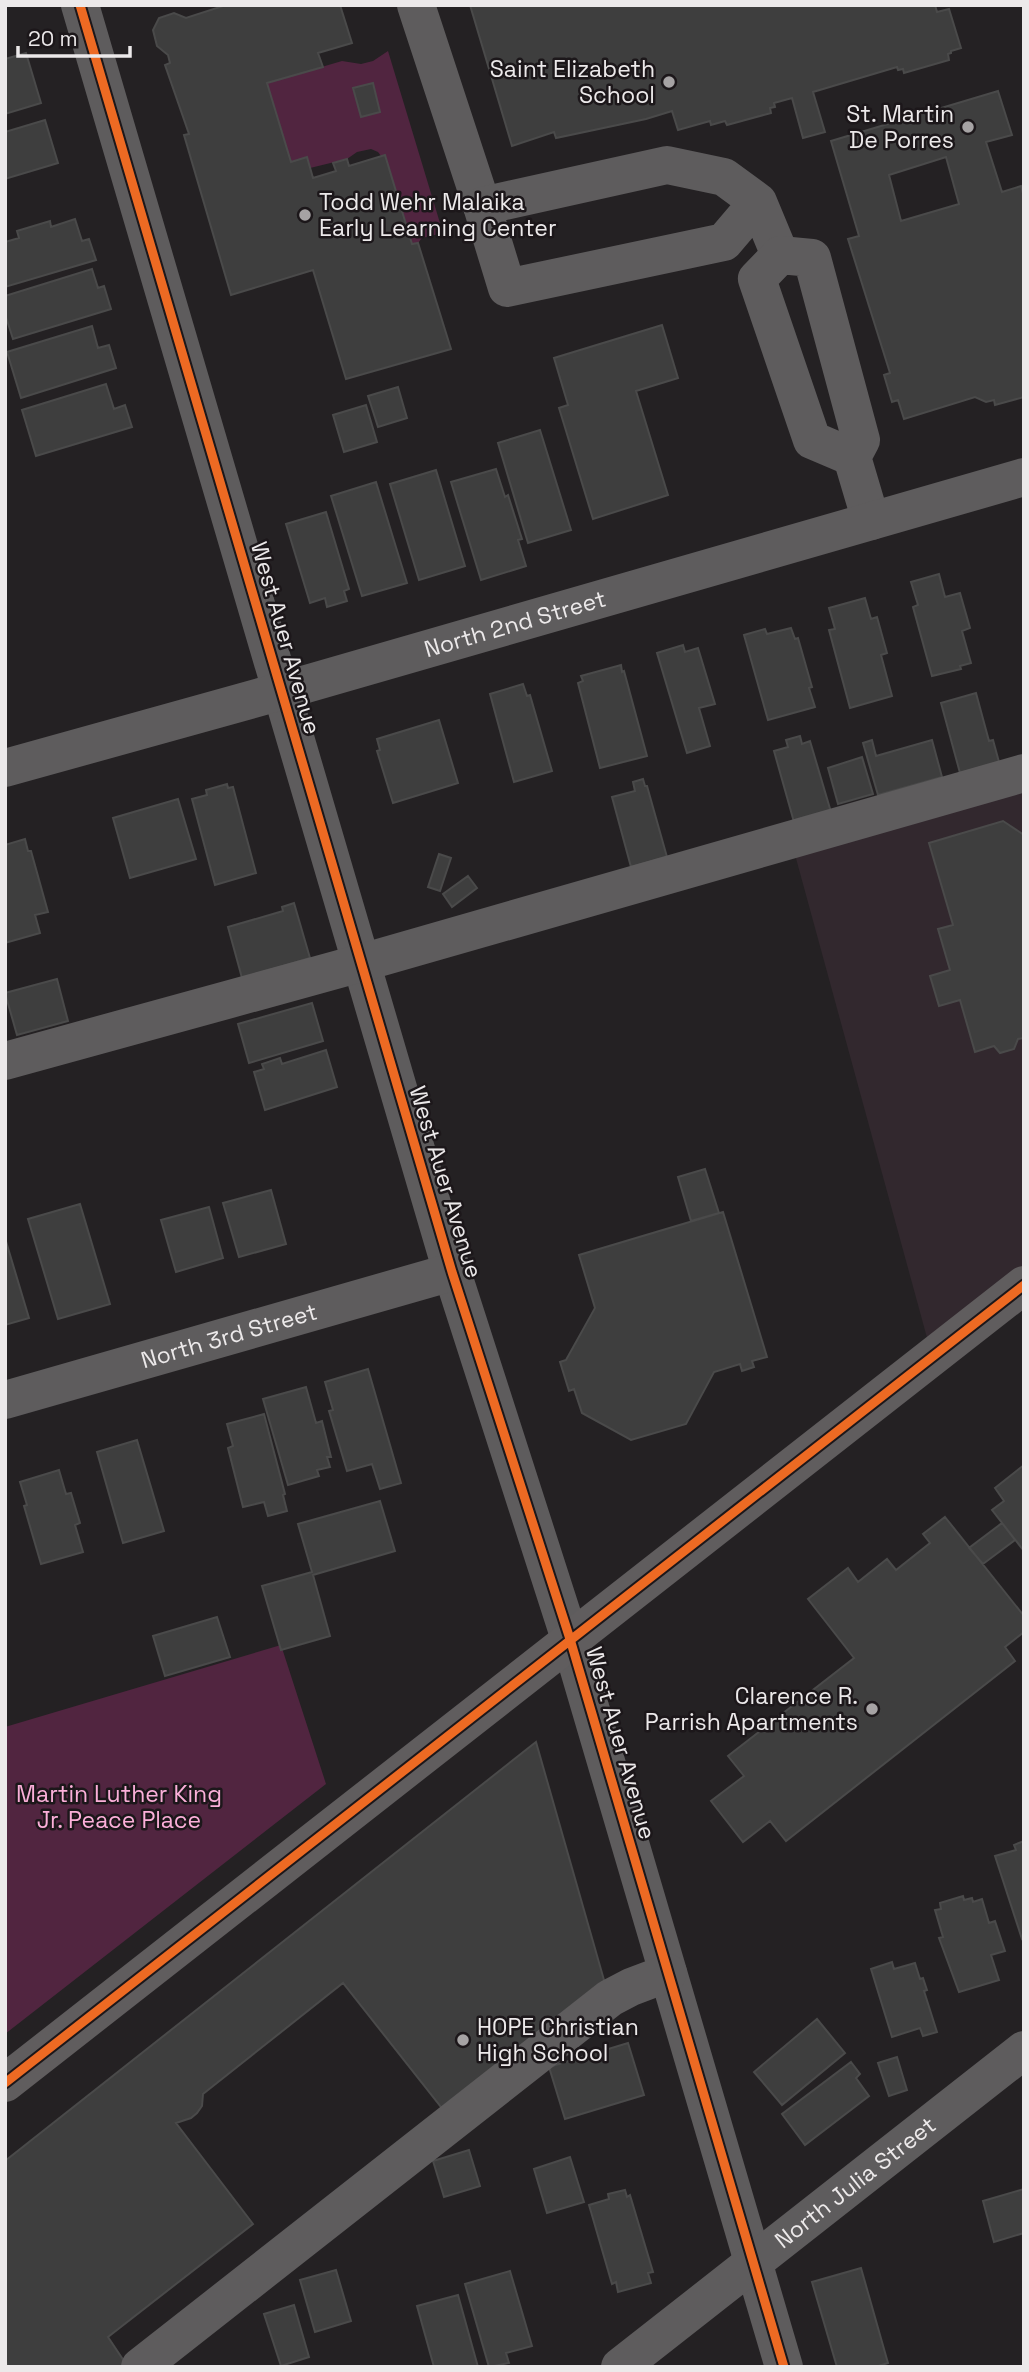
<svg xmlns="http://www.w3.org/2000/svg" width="1029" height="2372" font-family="'Space Grotesk',sans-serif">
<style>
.built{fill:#32282e}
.green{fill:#512540}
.building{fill:#3e3e3e;stroke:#4a4a4a;stroke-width:2;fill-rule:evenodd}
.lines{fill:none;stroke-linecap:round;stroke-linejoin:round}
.minor{stroke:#5e5c5d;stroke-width:38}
.major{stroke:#605d5e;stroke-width:38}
.cycleway-casing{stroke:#1c171a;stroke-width:13}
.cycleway{stroke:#ed6a23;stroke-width:9}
.poi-dot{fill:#a6a3a4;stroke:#1c171a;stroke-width:2.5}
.labels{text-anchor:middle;stroke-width:5;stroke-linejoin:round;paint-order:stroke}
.poi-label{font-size:23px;fill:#ece9ea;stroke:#1c171a;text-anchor:end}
.street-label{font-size:23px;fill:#ece9ea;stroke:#1c171a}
.park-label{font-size:23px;fill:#fbafd9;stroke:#1c171a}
</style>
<rect width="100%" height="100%" fill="#242123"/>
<path class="built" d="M1024,773V1285L932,1356L791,840Z"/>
<path class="green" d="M388,51L443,233L422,238L418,243L412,244L385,155L381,156L378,152L371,149L357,152L347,159L310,168L307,158L291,162L267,83L342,61L361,64L373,61Z
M281,1645L326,1784L5,2034V1727Z"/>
<path class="building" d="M226,5H340L352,43L318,53L323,67L267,83L291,162L307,157L313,178L336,171L333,163L347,159L349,166L385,155L412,244L418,243L451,349L346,379L313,270L231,295L184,135L189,134L165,65L170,63L168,55L157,46L153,30L159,18L174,13L186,18Z
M470,5H935L937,12L949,9L961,48L951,51V53L948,54L949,60L904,73L903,69L898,70L897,67L813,92L825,132L803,138L792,98L774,103L775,107L770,108L771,113L727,125L725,121L711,125L710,121L678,130L672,111L646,119L556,138L554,132L512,146Z
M26,53L41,103L5,114V59Z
M373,83L380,112L361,117L353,88Z
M998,91L1012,135L986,142L1002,192L1021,186L1024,197V397L995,405L994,400L986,402L975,397L904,419L898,400L892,402L884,375L890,373L848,239L859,236L831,141ZM946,157L959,204L901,221L889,175Z
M45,120L58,163L5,179V132Z
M75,219L82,241L89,239L96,260L5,287V242L19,238L17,231L50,221L51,227Z
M92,269L98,288L104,286L111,309L13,339L5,314V296Z
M662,325L678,378L636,391L668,495L593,519L559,408L568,405L554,358Z
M92,326L98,348L109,345L116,368L21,398L7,352Z
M106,384L114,409L125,405L132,427L36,456L22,410Z
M398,387L407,418L378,427L368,396Z
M366,405L377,442L344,452L333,415Z
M540,430L571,530L528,543L498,443Z
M496,469L505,497L508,495L522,539L518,540L526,566L481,580L451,482Z
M436,470L465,566L419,580L390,484Z
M376,482L407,583L362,596L331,496Z
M326,512L349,589L344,591L347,601L327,607L325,598L310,603L286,524Z
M939,574L945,597L960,593L970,628L962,631L971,663L960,666L961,669L932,676L913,607L918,605L911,582Z
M865,598L871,619L877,617L887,653L881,655L892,696L850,708L829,630L835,629L829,608Z
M791,628L795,639L798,638L812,687L809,688L815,707L768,720L744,635L765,629L767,634Z
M683,645L685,652L698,648L715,704L699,708L710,746L687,753L657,653Z
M621,665L622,672L624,671L647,756L600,768L578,683L583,681L581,676Z
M523,684L527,696L530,695L552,771L514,782L490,694Z
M976,693L989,741L993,740L999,762L960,773L941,703Z
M439,720L458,783L393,803L377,751L380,750L377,739Z
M800,736L802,744L810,741L831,812L794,822L774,751L788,747L786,740Z
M872,740L876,756L932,740L942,777L878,795L863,743Z
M862,757L873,794L838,804L828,768Z
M643,779L645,786H647L667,857L631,867L612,797L635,791L633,782Z
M227,784L228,788L233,787L256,873L215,885L192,799L207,795L206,790Z
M178,799L196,859L130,878L113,818Z
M1003,821L1024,835V1038L1018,1039L1014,1049L1000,1053L994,1046L975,1052L960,1000L939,1006L930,976L950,970L938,929L953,925L929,843Z
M25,839L28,851H31L48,912L35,915L40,933L5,943V845Z
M439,854L451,858L440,891L428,887Z
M468,876L477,888L452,907L443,894Z
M294,903L310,958L242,978L228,927L283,911L282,907Z
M57,979L68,1021L17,1035L5,993Z
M312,1003L323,1041L249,1063L238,1024Z
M326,1050L337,1087L265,1110L254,1072L264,1069L262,1064L280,1058L282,1064Z
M705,1169L719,1213L691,1221L678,1177Z
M271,1190L286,1244L239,1257L223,1203Z
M80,1204L110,1304L58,1319L28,1219Z
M209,1207L223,1258L176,1272L161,1220Z
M723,1212L767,1357L752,1361L754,1367L742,1371L740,1364L714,1372L686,1424L631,1440L582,1413L574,1389L569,1391L560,1362L566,1360L595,1308L579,1255Z
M5,1238L29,1318L5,1325Z
M368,1369L401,1483L380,1489L372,1464L347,1471L329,1411L333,1410L325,1382Z
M306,1387L316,1423L322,1421L331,1457H327L330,1467L317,1470L319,1476L288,1485L263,1399Z
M264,1414L285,1494L283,1495L287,1511L268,1516L264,1502L243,1507L228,1448L233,1446L227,1424Z
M137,1440L164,1531L123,1543L97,1452Z
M1024,1465V1551L992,1510L1004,1501L995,1488Z
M59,1470L66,1494L71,1493L80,1523L75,1525L83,1552L41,1564L24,1506L27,1505L20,1482Z
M380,1501L395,1551L313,1575L330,1636L281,1650L262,1586L312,1572L298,1524Z
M945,1517L1024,1616V1632L1005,1647L1015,1661L786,1841L770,1821L743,1842L711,1801L744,1776L728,1756L854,1658L808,1599L848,1568L858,1582L887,1559L896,1570L930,1543L923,1534Z
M1002,1523L1015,1540L983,1564L969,1548Z
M217,1617L230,1657L165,1676L153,1636Z
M536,1742L606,1987L445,2112L343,1983L203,2094L202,2106L197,2113L191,2118L176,2123L253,2224L108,2337L128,2367H8L5,2358V2161Z
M1024,1841V1938L1022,1939L995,1856L1016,1850L1014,1845Z
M963,1896L964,1900L972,1898L973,1902L982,1899L989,1923L995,1921L1005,1951L991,1955L999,1980L959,1992L939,1938L943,1937L935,1910L941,1909L940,1903Z
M892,1962L894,1969L915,1963L920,1979L923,1978L927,1990L924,1991L937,2032L923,2036L920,2028L892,2037L871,1969Z
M817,2019L845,2053L782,2105L754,2072Z
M628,2043L644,2095L565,2119L549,2067Z
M897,2057L907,2090L889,2096L878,2063Z
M851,2062L860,2074L856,2078L869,2096L805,2145L782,2114Z
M469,2150L480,2186L444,2197L433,2161Z
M570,2157L584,2202L547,2213L534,2169Z
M1024,2189V2233L994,2242L983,2201Z
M625,2190L627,2197L630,2195L653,2272L648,2273L651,2283L618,2292L616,2282L612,2284L589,2205L609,2199L608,2194Z
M861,2268L888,2363L875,2367H837L812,2282Z
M336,2270L351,2321L315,2332L300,2280Z
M510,2271L532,2346L506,2353L509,2363L489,2367L465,2284Z
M458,2295L478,2367H434L417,2306Z
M294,2305L309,2357L281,2366L264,2314Z"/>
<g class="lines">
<g class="minor">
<path d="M80,5L452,1272L570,1639L784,2367"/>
<path d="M416,5L482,206"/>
<path d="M758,202L724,242L507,288L482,206L667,165L724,177L758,202L780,255"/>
<path d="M852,457L812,440L757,279L780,255L812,258L861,440L852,457L871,521"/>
<path id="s1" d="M5,768L282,691L1024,477"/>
<path d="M5,1061L361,963L1024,773"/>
<path id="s2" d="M5,1400L452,1272"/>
<path d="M140,2367L610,1998L631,1987L668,1973"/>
<path id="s3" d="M620,2367L1024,2050"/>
</g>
<path class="major" d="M5,2083L1024,1285"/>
<defs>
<path id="cycleway" d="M80,5L452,1272L570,1639L784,2367
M5,2083L1024,1285"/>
</defs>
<use href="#cycleway" class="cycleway-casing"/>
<use href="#cycleway" class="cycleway"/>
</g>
<g class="poi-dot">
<circle cx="669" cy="82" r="7"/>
<circle cx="968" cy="127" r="7"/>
<circle cx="305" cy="215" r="7"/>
<circle cx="872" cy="1709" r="7"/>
<circle cx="463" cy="2040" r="7"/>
</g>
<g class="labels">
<g class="poi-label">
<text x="655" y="77">Saint Elizabeth<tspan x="655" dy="26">School</tspan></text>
<text x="954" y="122">St. Martin<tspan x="954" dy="26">De Porres</tspan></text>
<text x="319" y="210" text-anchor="start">Todd Wehr Malaika<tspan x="319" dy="26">Early Learning Center</tspan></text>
<text x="858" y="1704">Clarence R.<tspan x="858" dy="26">Parrish Apartments</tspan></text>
<text x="477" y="2035" text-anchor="start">HOPE Christian<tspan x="477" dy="26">High School</tspan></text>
</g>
<g class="street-label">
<text dy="8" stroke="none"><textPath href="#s1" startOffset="530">North 2nd Street</textPath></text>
<text transform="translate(286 638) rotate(74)" y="8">West Auer Avenue</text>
<text transform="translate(446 1182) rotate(73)" y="8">West Auer Avenue</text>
<text dy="8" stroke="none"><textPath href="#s2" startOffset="233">North 3rd Street</textPath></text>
<text transform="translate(621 1743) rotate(74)" y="8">West Auer Avenue</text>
<text dy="8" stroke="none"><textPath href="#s3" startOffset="299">North Julia Street</textPath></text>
</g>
<g class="park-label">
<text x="119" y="1802">Martin Luther King<tspan x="119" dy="26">Jr. Peace Place</tspan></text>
</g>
</g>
<rect width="1029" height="2372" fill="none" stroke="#ece9ea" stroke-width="14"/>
<path d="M18 46v10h112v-10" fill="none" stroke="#ece9ea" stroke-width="3.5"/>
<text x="28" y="46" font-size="21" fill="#ece9ea" stroke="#1c171a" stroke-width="5" paint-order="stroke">20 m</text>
</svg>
